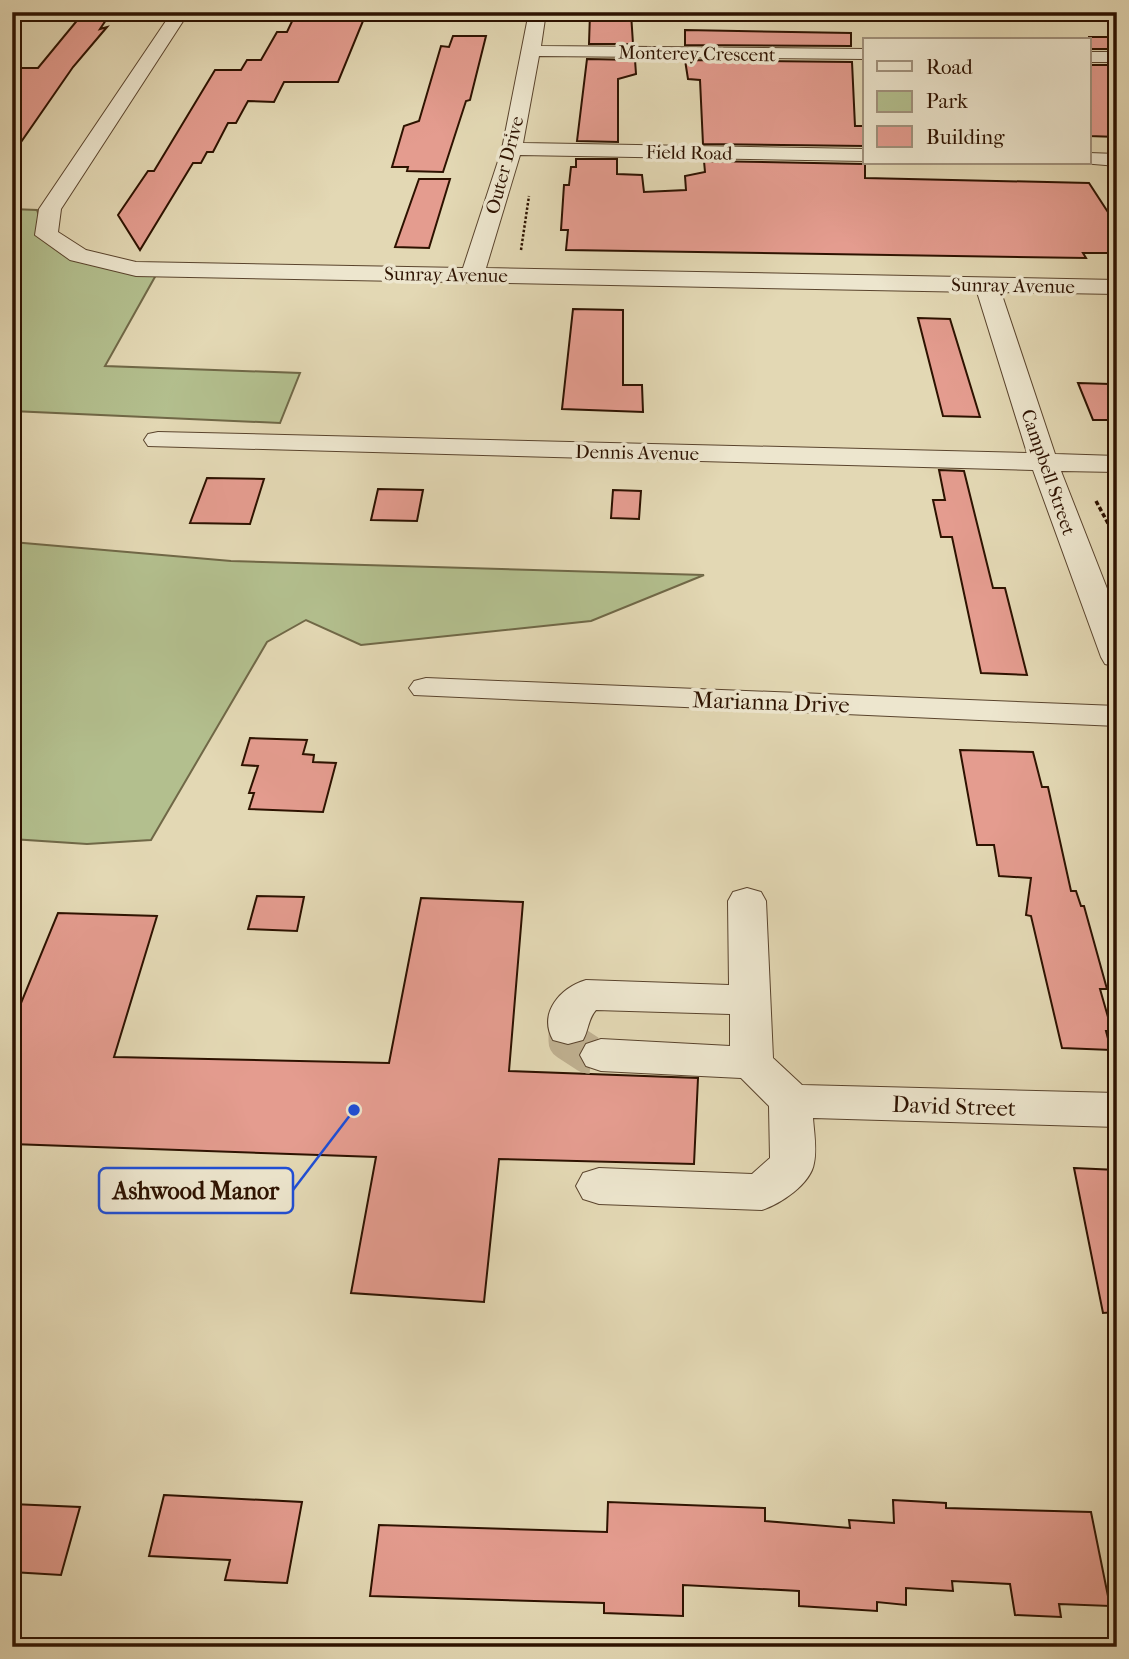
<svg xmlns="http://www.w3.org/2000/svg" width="1129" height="1659" font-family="'IM FELL French Canon',serif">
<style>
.green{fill:#b3bf8e;stroke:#706847;stroke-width:2}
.building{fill:#e49c8f;stroke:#2d1200;stroke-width:2}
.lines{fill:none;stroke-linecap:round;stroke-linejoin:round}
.minor-tunnel{stroke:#bfb090;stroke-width:39;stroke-dasharray:39 19;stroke-linecap:butt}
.minor-casing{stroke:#5a442d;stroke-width:2}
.path-far1{stroke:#2d1200;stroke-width:2.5;stroke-dasharray:2.5 2;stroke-linecap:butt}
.path{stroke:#2d1200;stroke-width:3.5;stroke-dasharray:4.5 2.5;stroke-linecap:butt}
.minor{fill:#ede6ce;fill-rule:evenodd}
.labels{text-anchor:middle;stroke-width:7;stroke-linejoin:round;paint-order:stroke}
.far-street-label{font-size:19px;fill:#2d1200;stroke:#ede6ce}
.street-label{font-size:23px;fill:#2d1200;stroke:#ede6ce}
.leader{fill:none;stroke:#1d4ed8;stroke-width:2.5}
.callout-dot{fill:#1d4ed8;stroke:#ede6ce;stroke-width:2.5}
.callout{fill:#ede6ce;stroke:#1d4ed8;stroke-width:2.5}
.callout-label{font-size:24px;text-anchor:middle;font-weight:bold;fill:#2d1200}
</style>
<rect width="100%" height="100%" fill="#e3d8b4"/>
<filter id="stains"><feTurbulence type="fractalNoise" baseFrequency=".00286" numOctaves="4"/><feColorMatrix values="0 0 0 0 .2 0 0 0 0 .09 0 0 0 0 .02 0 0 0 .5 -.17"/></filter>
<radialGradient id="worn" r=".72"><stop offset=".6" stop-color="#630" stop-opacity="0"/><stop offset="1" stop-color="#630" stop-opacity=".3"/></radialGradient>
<path class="green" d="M12,209L37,210L47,239L156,275L105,366L300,373L280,423L12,411Z
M12,542L231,561L704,575L591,621L361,645L306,620L267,642L151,840L87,844L12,839Z"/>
<path class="building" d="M84,12H107L110,14L100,29L107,27L73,67L12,155V68H38Z
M590,13H631L633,44H589Z
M295,15L334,16L332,21H363L338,82H284L274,102L248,101L236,123H228L213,152H207L201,163H193L140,250L118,215L148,171H154L215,70H241L247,60H261L277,32H287Z
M685,30L851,33V46L685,45Z
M453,36H486L470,100L466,101L443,172L407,171L408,167H392L404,126L419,121L441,46L449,47Z
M1089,37H1117V49H1089Z
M587,59L635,60L636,74L618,79V142L577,141Z
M685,60L852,62L855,126H865V146L703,144L700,80L688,79Z
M1089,65H1117V137L1089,136Z
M576,159H617V174L642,175L644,192L686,190L685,176L705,172L704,161L865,164V178L1089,183L1117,226V253H1083L1086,258L566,250L568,230H561L564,185H569L571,167H576Z
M419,179H450L429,248L395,247Z
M573,309L623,310V385H642L643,412L562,409Z
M918,318L950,319L980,417L943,416Z
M1078,383L1110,384L1117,399V420H1093Z
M939,470L964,471L993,588H1005L1027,675L981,673L952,537H941L933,500H945Z
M207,478L264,479L250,524L190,523Z
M378,489L423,490L417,521L371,520Z
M613,490L641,491L639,519L611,518Z
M250,738L307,740L303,754L314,755L313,762L336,763L323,812L249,809L254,793H249L258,766L242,765Z
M960,750L1033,752L1042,787H1048L1071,891H1076L1081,906H1084L1107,989H1100L1112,1031H1106L1111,1050L1062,1048L1031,916L1026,915L1031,878L999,876L994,845H977Z
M257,896L304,897L297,931L248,929Z
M421,898L523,902L509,1071L698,1078L694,1164L499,1159L484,1302L351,1293L376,1157L12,1144V1025L58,913L157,916L114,1057L389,1063Z
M1074,1168L1117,1170V1312L1103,1313Z
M164,1495L302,1502L287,1583L225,1580L230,1560L149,1556Z
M893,1500L946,1503V1508L1091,1512L1110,1606L1059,1604L1061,1617L1015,1615L1010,1584L952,1581L953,1591L906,1588V1605L877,1602V1611L799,1606V1591L683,1585V1616L604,1613V1603L370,1596L379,1525L607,1532L608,1502L765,1508V1521L850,1528L849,1520L894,1523Z
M12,1504L80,1507L61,1575L12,1572Z"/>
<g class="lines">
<path class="minor-tunnel" d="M568,1029V1041L588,1054L601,1055"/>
<defs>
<path id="minor" d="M172,12H189L61,209L58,232L86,250L136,262L463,268L502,149L529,12H546L541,46L865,49V59L539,56L523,143L865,149V161L520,155L486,268L1117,280V294L1001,292L1055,454L1117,456V472L1061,471L1117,614V667L1105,664L1101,657L1033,470L148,446L144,440L148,434L158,432L1027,453L977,292L136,276L70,260L35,235L39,209Z
M1089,52H1117V62H1089Z
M1089,153L1117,154V166L1082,163H1089Z
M426,678L1117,706V726L414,695L409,688L414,681Z
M747,888L761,892L766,901L773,1058L802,1085L1117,1093V1127L813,1118C814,1132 817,1149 814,1163C811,1184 780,1204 762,1210L599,1204L583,1199L576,1186L583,1173L599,1168L752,1174L770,1158L769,1106L741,1078L601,1071L586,1066L580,1055L586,1044L601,1039L730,1046V1014L596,1010C588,1019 589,1029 583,1040L568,1044L553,1040C538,1013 560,988 586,980L729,985L728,901L733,892Z"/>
</defs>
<use href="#minor" class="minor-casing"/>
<path class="path-far1" d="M521,250L529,196"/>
<path class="path" d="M1096,501L1117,540"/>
<use href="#minor" class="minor"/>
</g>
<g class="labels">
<g class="far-street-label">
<text transform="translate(697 53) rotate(1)" y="7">Monterey Crescent</text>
<text transform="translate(689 152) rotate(1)" y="7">Field Road</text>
<text transform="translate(504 165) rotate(-75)" y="7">Outer Drive</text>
<text transform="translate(446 274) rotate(1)" y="7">Sunray Avenue</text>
<text transform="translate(1013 285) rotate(1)" y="7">Sunray Avenue</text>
<text transform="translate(637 452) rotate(1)" y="7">Dennis Avenue</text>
<text transform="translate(1049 472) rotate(71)" y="7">Campbell Street</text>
</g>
<g class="street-label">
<text transform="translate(771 702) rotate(2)" y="8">Marianna Drive</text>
<text transform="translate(954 1106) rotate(2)" y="8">David Street</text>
</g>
</g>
<path class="leader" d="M354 1110L293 1190"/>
<circle class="callout-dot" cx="354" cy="1110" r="7"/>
<rect class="callout" x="99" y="1168" width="194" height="45" rx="7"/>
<g class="callout-label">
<text x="196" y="1199">Ashwood Manor</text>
</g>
<rect width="1129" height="1659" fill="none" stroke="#e3d8b4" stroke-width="42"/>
<rect x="14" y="14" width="1101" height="1631" fill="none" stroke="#2d1200" stroke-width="3.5"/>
<rect x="21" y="21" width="1087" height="1617" fill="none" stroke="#2d1200" stroke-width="2"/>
<rect x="863" y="38" width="228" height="126" fill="#ede6ce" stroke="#a0917c" stroke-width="2"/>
<rect x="877" y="61" width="35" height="10" fill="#ede6ce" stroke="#a0917c" stroke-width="2"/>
<text x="926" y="74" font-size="21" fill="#2d1200">Road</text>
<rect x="877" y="91" width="35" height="21" fill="#b3bf8e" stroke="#a0917c" stroke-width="2"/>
<text x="926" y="108" font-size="21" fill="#2d1200">Park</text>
<rect x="877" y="126" width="35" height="21" fill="#e49c8f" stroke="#a0917c" stroke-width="2"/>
<text x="926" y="144" font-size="21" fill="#2d1200">Building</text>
<rect width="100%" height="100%" filter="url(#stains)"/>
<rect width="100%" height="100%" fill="url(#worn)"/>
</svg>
